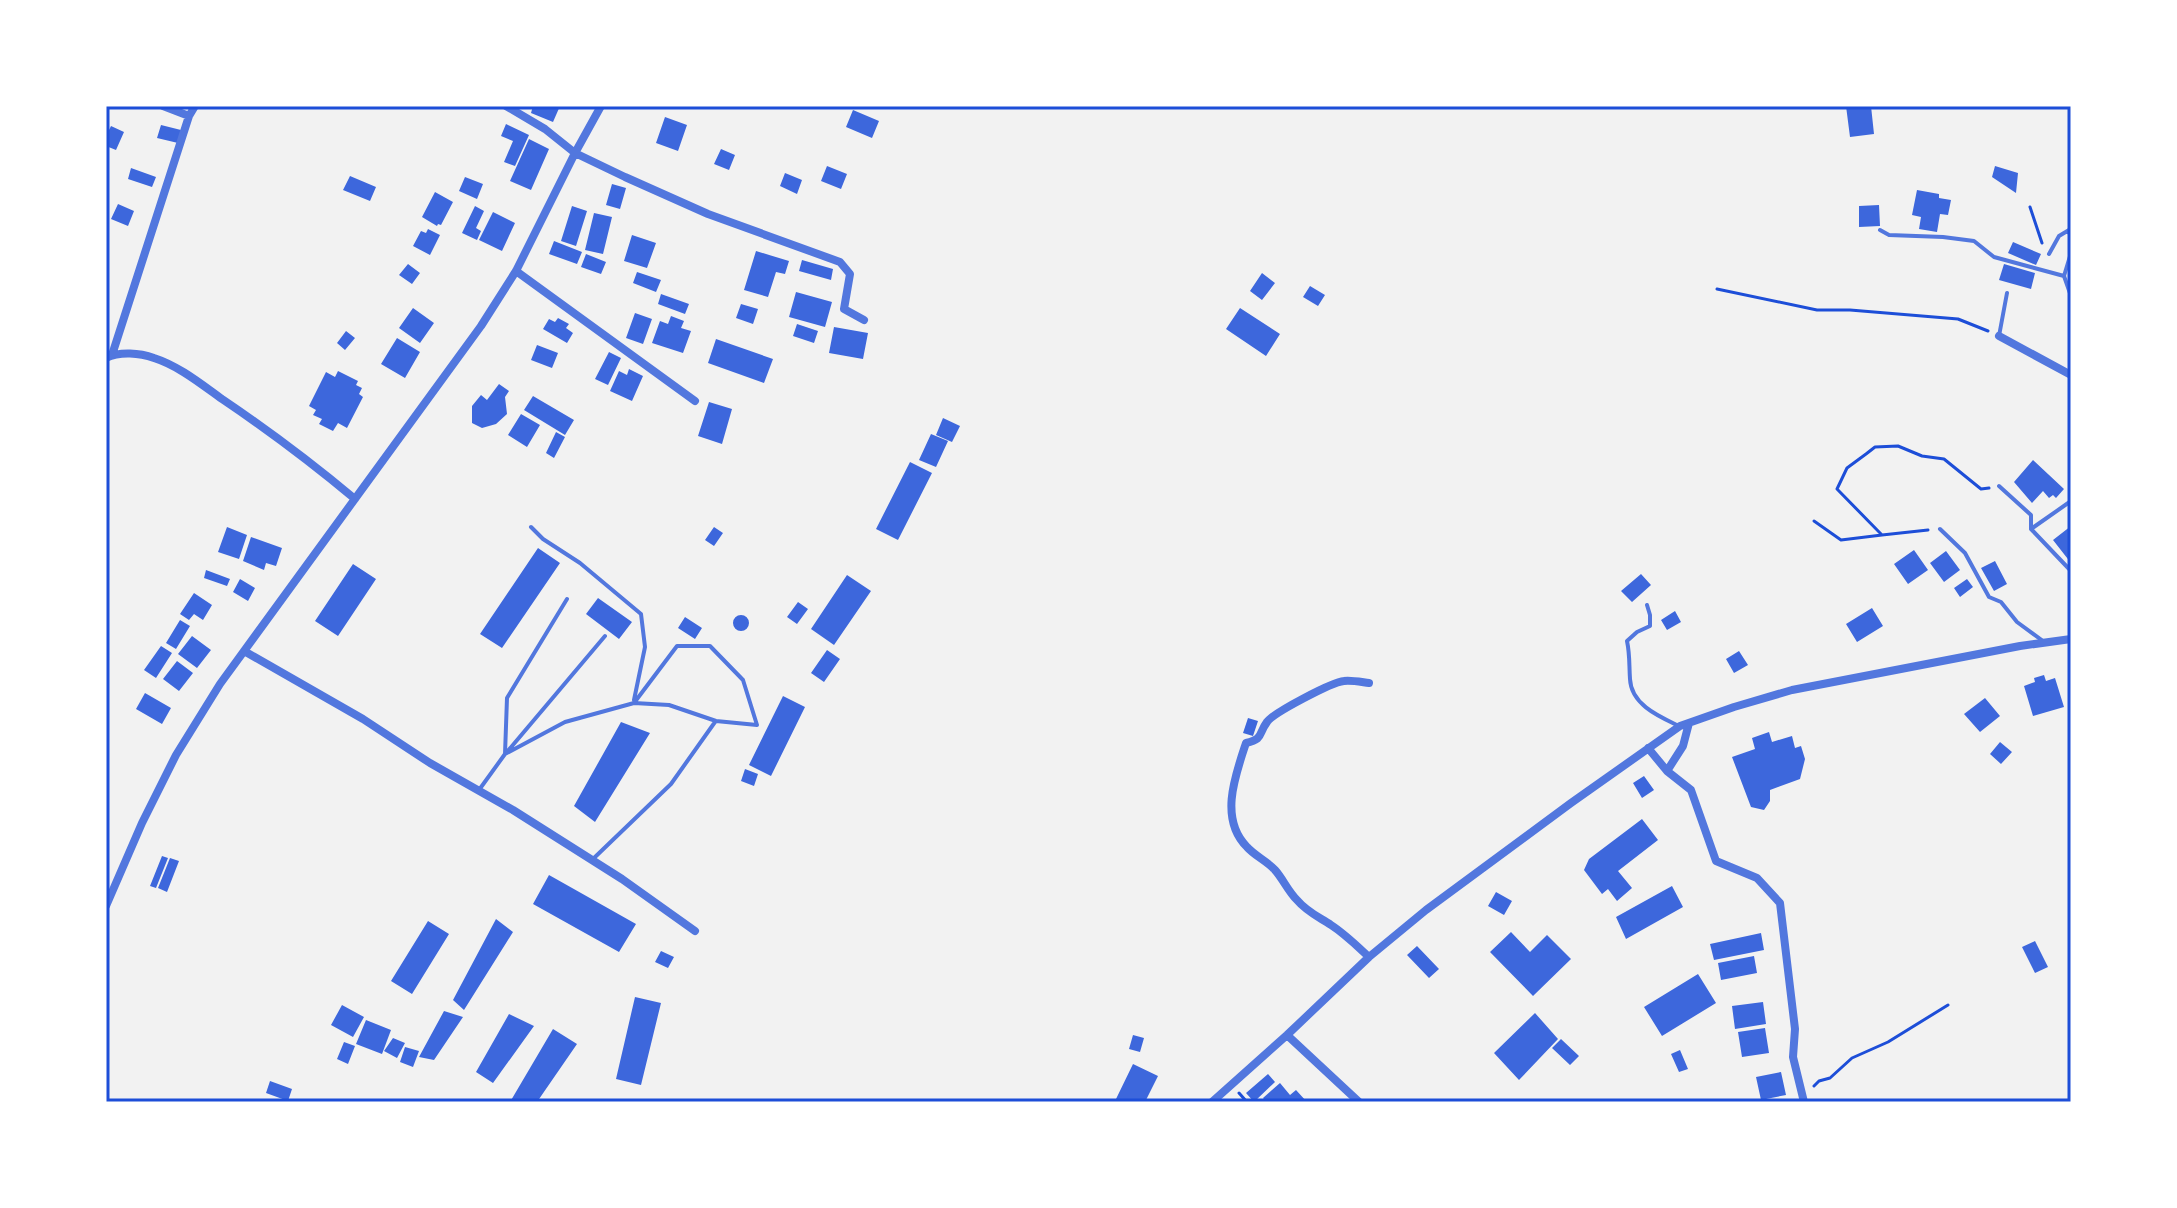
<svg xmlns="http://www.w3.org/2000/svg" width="2177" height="1208" font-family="Roboto,sans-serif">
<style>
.building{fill:#3d67dc}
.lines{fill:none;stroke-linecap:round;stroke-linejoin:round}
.path{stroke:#1d4ed8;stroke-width:3}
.service{stroke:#5277de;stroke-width:4}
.minor{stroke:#5277de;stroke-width:8}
.neatline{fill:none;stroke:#1d4ed8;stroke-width:3}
</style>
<rect width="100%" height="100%" fill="#f2f2f2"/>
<path class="building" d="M533,106H560L553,122L531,113Z
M1846,106H1871L1874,134L1850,137Z
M853,110L879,121L872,138L846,127Z
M665,117L687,125L678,151L656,143Z
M506,124L529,135L515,166L504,162L513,141L501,136Z
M161,125L181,130L178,143L157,138Z
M111,126L124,132L116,150L106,146V136Z
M529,139L549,149L531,190L510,181Z
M721,149L735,155L729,170L714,164Z
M827,166L847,174L841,189L821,181Z
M1995,166L2018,173L2016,193L1992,177Z
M131,168L156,177L152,187L128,179Z
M785,173L802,180L797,194L780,186Z
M350,176L376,187L370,201L343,190Z
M465,177L483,184L477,199L459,191Z
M612,184L626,188L620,209L606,205Z
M1917,190L1939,194V198L1951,200L1948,215L1940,214L1937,232L1919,229L1921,217L1912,215Z
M435,192L453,202L441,225L438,224L437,226L422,217Z
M118,204L134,211L128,226L111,219Z
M1879,205L1880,226L1859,227V206Z
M475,206L484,211L476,228L481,231L477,240L462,233Z
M572,206L587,211L576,246L561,241Z
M493,212L515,223L502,251L479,240Z
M594,213L612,217L603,254L585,250Z
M428,229L440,235L430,255L413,246L421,231L426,233Z
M632,235L656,243L647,268L624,261Z
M554,241L582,252L577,264L549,254Z
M2013,242L2041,254L2036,265L2008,253Z
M756,251L789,261L785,274L776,272L768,297L744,290Z
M586,254L606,262L601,274L581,267Z
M802,260L833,269L831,280L799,271Z
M408,264L420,273L412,284L399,275Z
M2004,264L2035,273L2031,289L1999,280Z
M637,272L661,280L656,292L633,283Z
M1262,273L1275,283L1262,300L1250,291Z
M1310,286L1325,295L1318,306L1303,297Z
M796,292L832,302L825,327L789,317Z
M661,294L689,304L685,314L658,304Z
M741,304L758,309L753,324L736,318Z
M413,308L434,323L420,343L399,328Z
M1240,308L1280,334L1266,356L1226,329Z
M635,313L652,319L643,344L626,338Z
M671,316L684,321L681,328L691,331L683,353L652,343L660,321L668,324Z
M558,318L569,324L566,328L573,333L567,343L543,329L549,319L555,322Z
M797,324L818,331L814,343L793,336Z
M834,327L868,333L863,359L829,353Z
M346,331L355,338L345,350L337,343Z
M397,338L420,352L405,378L381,364Z
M716,339L773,359L764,383L708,363Z
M537,345L558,353L552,368L531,360Z
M609,352L621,358L608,385L595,379Z
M629,369L643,376L632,401L610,391L619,371L627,375Z
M338,371L358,381L356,385L362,388L359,394L363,397L347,428L338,423L333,431L319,424L322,419L313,415L316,410L309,406L326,372L335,377Z
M499,384L509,391L505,397L507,414L496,424L482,428L472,423V406L481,395L487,400Z
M533,396L574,420L565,435L524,410Z
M709,402L732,409L722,444L698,436Z
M521,414L540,425L527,447L508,435Z
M943,418L960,426L952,442L936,435Z
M556,432L565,437L554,458L546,453Z
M931,434L948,441L936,467L919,460Z
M2033,460L2064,489L2056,498L2053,495L2049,498L2043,491L2032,503L2014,482Z
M910,462L932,473L898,540L876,529Z
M2071,526V563L2053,540Z
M227,527L247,535L239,559L218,552Z
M714,527L723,533L714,546L705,540Z
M251,537L282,548L276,566L266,563L264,570L243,561Z
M538,548L560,563L502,648L480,634Z
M1914,550L1928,570L1908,584L1894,564Z
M1946,551L1960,570L1944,582L1930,563Z
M1995,561L2007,584L1994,591L1981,568Z
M353,564L376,579L338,636L315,621Z
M206,570L230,579L227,586L204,578Z
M1641,574L1651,585L1632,602L1621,591Z
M847,575L871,591L834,645L811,629Z
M240,579L255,588L248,601L233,592Z
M1967,579L1973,587L1960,597L1954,588Z
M194,593L212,605L203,620L194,614L189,620L180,614Z
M598,598L632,622L619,639L586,614Z
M798,602L808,609L797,624L787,617Z
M1872,608L1883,626L1857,642L1846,624Z
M1675,611L1681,622L1667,630L1661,620Z
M733 623a8 8 0 1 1 16 0a8 8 0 1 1-16 0Z
M685,617L702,628L695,639L678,628Z
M180,620L190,626L176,649L166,643Z
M192,636L211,650L197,668L178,654Z
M161,646L172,653L156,678L144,670Z
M827,650L840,659L824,682L811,673Z
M1739,651L1748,665L1734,673L1726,659Z
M177,661L193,673L179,691L163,679Z
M2044,675L2046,681L2055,678L2064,707L2033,716L2024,686L2035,682L2034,678Z
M145,693L171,708L162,724L136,709Z
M783,696L805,707L771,776L749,765Z
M1985,698L2000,716L1980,732L1964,714Z
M1248,718L1258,721L1253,736L1243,733Z
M621,722L650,733L595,822L574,806Z
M1769,732L1772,742L1792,736L1795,748L1801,746L1805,759L1800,779L1770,790V801L1764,810L1751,807L1732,757L1755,749L1752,738Z
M2000,742L2012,752L2001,764L1990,754Z
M745,769L758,774L754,786L741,781Z
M1644,776L1654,790L1642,798L1633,783Z
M1642,819L1658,840L1618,871L1632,888L1617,901L1608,889L1602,894L1584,870L1589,859Z
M162,856L168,858L156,888L150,886Z
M170,858L179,861L167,892L158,888Z
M549,875L636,924L619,952L533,904Z
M1672,886L1683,907L1626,939L1616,917Z
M1496,892L1512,901L1504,915L1488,906Z
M496,919L513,932L464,1010L453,1000Z
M428,921L449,934L412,994L391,981Z
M1511,932L1530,952L1547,935L1571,959L1533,996L1490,952Z
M1761,933L1764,950L1714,960L1710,944Z
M2035,941L2048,967L2035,973L2022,947Z
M1417,946L1439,969L1429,978L1407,955Z
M661,951L674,957L668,968L655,962Z
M1754,956L1757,973L1721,980L1718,963Z
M1698,974L1716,1003L1662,1036L1644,1007Z
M635,997L661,1003L641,1085L616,1079Z
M1763,1002L1766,1024L1735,1029L1732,1006Z
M342,1005L364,1017L353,1037L331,1025Z
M444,1011L463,1017L434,1060L419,1057Z
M1535,1013L1558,1039L1519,1080L1494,1053Z
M509,1014L534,1026L493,1083L476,1072Z
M366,1020L391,1030L382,1054L356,1044Z
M1765,1028L1769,1053L1742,1057L1738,1032Z
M553,1029L577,1044L537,1102H510Z
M1133,1035L1144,1038L1140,1052L1129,1049Z
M393,1038L405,1043L397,1058L384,1051Z
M1561,1039L1579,1056L1570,1065L1552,1048Z
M344,1042L355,1046L348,1064L337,1059Z
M405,1047L419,1051L413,1067L400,1062Z
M1680,1050L1688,1069L1679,1072L1671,1054Z
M1133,1064L1158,1076L1145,1102H1123L1116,1099Z
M1781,1072L1786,1095L1761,1100L1756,1077Z
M1268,1074L1275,1082L1254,1102L1246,1093Z
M270,1081L292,1089L288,1101L266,1093Z
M1280,1083L1290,1095L1296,1090L1307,1102H1266L1263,1098Z"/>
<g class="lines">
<path class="path" d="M2030,207L2042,243
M1717,289L1817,310H1850L1958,319L1988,331
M1814,521L1841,540L1882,535
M1928,530L1882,535L1837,489L1847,468L1866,454L1875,447L1898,446L1922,456L1944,459L1981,489L1989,488
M1814,1086L1819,1081L1830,1078L1852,1058L1888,1042L1948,1005
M1239,1093L1247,1102"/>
<path class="service" d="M1880,230L1889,235L1943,237L1974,241L1994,257L2064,276L2071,296
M2049,254L2059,236L2069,230L2071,240
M2064,276L2071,253
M1999,336L2007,293
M1999,486L2031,515V529L2071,571
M531,527L543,539L580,563L641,614L645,647L634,700
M1940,529L1965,553L1989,597L2001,602L2017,622L2043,641
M2031,529L2071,501
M1647,605L1650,615V626L1637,632L1627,641C1630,655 1629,665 1630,679C1631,704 1658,716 1677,725
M507,752L605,636
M505,754L507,698L567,599
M479,790L505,754L565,722L634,703L669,705L716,721L757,725L743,680L710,646H677L634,703
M594,858L671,784L715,722"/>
<path class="minor" d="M163,106L189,116L195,106
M506,106L545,129L575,153L625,177L708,214L840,262L850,274L844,309L864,320
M516,271L695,401
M1999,336L2071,375
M112,355L189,116
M106,358C120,351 140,353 154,358C179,366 201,384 222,399C268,430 312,463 355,499
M244,651L363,719L430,763L513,810L622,879L695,931
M1369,683C1361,682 1351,680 1344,681C1332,682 1273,713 1267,722C1258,734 1264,739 1246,743C1235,776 1219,819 1247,847C1255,856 1267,861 1275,870C1283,879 1288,891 1297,900C1307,912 1319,917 1331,925C1345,934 1357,946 1369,957
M1689,723L1683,746L1667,771L1691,790L1716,861L1757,878L1780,903L1795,1029L1793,1057L1804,1102
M1648,748L1667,771
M106,906L142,823L176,755L220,684L481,326L516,271L575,153L601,106
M1287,1035L1359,1102
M1212,1102L1287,1035L1369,957L1426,910L1571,803L1680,726L1734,707L1792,690L2020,646L2071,639"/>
</g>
<rect width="2177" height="1208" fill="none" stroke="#ffffff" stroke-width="216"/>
<rect x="108" y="108" width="1961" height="992" class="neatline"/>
</svg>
